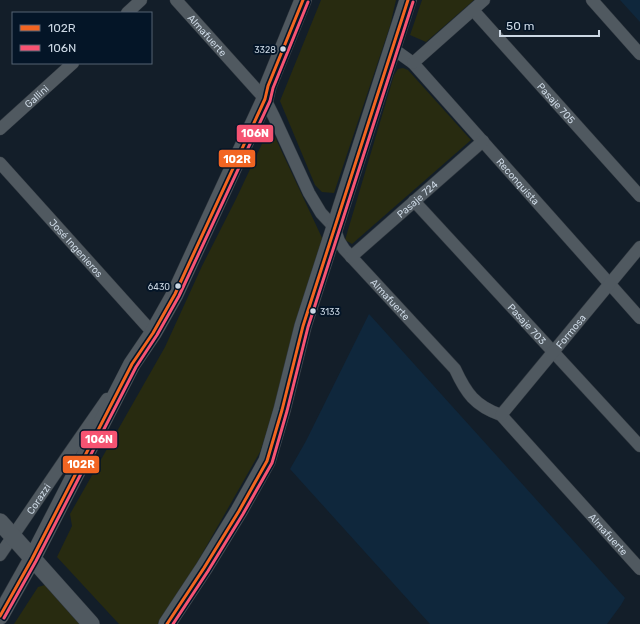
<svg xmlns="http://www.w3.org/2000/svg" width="640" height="624" font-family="Rubik,sans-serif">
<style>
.built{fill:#0f273c}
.park{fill:#282b10}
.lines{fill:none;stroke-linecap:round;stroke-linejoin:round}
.street-casing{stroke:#2f373f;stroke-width:13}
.secondary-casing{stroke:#2f373f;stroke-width:18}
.street{stroke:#505960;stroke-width:12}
.secondary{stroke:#505960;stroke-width:17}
.bus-1-casing{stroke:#041527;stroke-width:6}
.bus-2-casing{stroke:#041527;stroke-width:6}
.bus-1{stroke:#f26522;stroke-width:3}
.bus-2{stroke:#f65372;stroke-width:3}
.bus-dot{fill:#ccd8e4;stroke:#041527;stroke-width:1.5}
.labels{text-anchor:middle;stroke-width:4;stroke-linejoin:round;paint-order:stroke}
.bus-label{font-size:9px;fill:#ccd8e4;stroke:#041527;text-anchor:end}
.street-label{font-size:10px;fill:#ccd8e4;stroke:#041527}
.line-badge{stroke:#041527;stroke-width:1.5}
.badge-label{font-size:11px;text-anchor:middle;font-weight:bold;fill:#fff}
</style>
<rect width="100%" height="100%" fill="#131e29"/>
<path class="built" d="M620,0H640V22Z
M369,314L625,598L621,605L607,624H430L290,469L306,441Z"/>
<path class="park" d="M321,0H396L390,26L334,193L322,192L315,185L280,101Z
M422,0H474L426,42L410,35Z
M403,68L408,70L471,140L352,244L345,240L394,75L398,69Z
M268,131L275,137L323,240L277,402L260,452L190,575L159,624H119L57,557L72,526L70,514L165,347L202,266L236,199Z
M45,585L81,624H14L38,587Z"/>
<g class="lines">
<defs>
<g id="street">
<path id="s1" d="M176,0L265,99L274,117L309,193L321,213L334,227L339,241L344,249L455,369C466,393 475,406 501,415L640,569"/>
<path d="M592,0L640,54"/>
<path id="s2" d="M473,10L640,196"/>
<path d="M127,13L141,0"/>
<path id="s3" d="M392,48L413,63L640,318"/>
<path d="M413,63L484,0"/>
<path id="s4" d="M0,129L73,63"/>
<path id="s5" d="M0,163L153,333"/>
<path id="s6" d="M414,201L640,446"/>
<path id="s7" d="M351,257L483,141"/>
<path id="s8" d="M501,415L640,247"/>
<path id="s9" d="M0,555L68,455L107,399"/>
</g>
<path id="secondary" d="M0,522L91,624
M0,616L32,559L132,364L153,333L175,294L265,99L268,86L303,0
M167,624L204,568L239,511L267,461L282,410L303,326L408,0"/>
</defs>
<use href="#street" class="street-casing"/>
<use href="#secondary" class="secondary-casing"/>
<use href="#street" class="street"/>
<use href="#secondary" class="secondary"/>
<defs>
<path id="bus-1" d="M0,616L32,559L132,364L153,333L175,294L265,99L268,86L303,0
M167,624L204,568L239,511L267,461L282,410L303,326L408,0"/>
<path id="bus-2" d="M4,618L36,561L136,367L157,335L179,296L270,101L273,88L308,2
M173,624L208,571L243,514L272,463L287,411L308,327L413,2"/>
</defs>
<use href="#bus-1" class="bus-1-casing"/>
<use href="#bus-2" class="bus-2-casing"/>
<use href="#bus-1" class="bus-1"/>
<use href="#bus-2" class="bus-2"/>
</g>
<g class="bus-dot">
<circle cx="283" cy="49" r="3.5"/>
<circle cx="178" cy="286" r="3.5"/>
<circle cx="313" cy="311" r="3.5"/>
</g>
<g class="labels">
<g class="bus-label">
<text x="276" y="53">3328</text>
<text x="170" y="290">6430</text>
<text x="320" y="315" text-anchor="start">3133</text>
</g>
<g class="street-label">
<text dy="4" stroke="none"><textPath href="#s1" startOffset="47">Almafuerte</textPath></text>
<text dy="4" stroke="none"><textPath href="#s4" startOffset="49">Gallini</textPath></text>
<text dy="4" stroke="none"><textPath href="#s2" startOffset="125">Pasaje 705</textPath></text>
<text dy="4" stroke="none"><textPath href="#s3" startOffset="184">Reconquista</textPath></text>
<text dy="4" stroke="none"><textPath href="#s7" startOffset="88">Pasaje 724</textPath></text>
<text dy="4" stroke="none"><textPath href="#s5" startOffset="114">José Ingenieros</textPath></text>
<text dy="4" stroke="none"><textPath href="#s1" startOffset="372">Almafuerte</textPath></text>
<text dy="4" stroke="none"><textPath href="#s6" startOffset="167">Pasaje 703</textPath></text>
<text dy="4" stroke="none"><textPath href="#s8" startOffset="109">Formosa</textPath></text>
<text dy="4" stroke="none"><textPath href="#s9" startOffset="68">Corazzi</textPath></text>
<text dy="4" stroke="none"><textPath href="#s1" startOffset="695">Almafuerte</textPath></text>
</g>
</g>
<g class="line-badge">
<rect x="236" y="124" width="38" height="19" rx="4" fill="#f65372"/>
<rect x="218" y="149" width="38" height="19" rx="4" fill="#f26522"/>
<rect x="80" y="430" width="38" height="19" rx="4" fill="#f65372"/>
<rect x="62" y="455" width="38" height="19" rx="4" fill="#f26522"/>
</g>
<g class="badge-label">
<text x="255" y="137">106N</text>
<text x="237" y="163">102R</text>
<text x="99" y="443">106N</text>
<text x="81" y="468">102R</text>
</g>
<rect x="12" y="12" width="140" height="52" fill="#041527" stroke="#546373"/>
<rect x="20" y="25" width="20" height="6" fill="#f26522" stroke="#546373"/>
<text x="48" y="32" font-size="12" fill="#ccd8e4">102R</text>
<rect x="20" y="45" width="20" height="6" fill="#f65372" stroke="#546373"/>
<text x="48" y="52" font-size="12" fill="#ccd8e4">106N</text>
<path d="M500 30v6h99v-6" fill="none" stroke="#ccd8e4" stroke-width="2"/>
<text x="506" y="30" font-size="12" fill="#ccd8e4" stroke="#041527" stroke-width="3" paint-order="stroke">50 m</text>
</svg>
